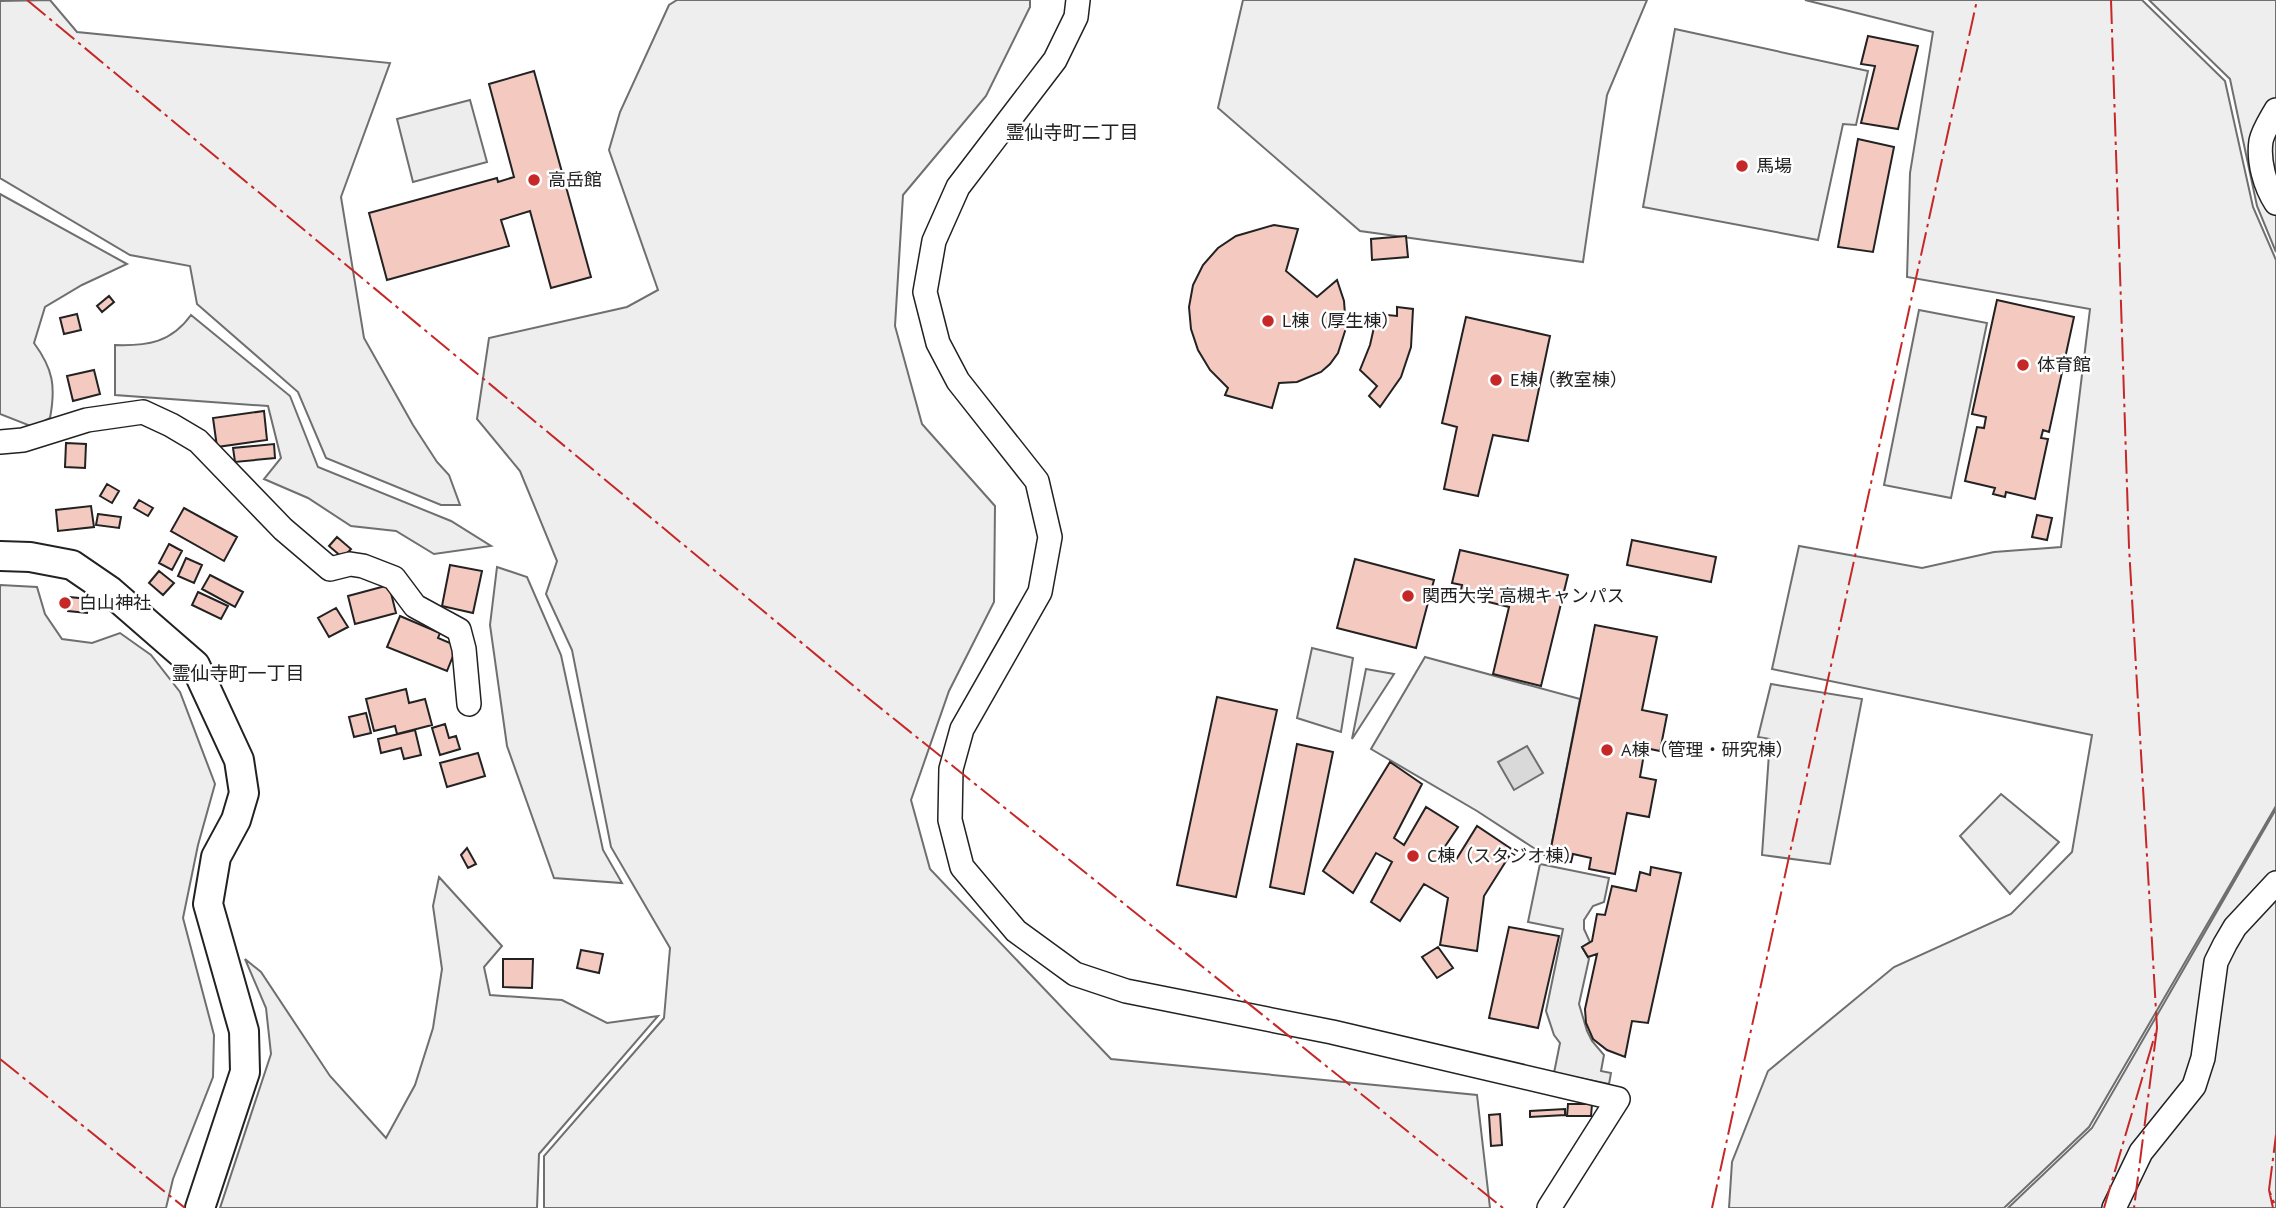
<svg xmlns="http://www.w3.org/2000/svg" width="2276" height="1208" font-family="'PT Sans','Noto Sans JP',sans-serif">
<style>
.green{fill:#eee;stroke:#6f6f6f;stroke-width:2}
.parking{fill:#ededed;stroke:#6f6f6f;stroke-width:2}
.water{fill:#d9d9d9;stroke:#6f6f6f;stroke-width:2}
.building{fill:#f3c9c0;stroke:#222;stroke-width:2}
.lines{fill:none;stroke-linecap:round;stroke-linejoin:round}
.minor-casing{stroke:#222;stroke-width:26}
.major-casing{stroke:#222;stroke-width:32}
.minor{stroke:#fff;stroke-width:23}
.major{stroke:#fff;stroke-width:28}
.power{stroke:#c62828;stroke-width:2;stroke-dasharray:24 5 3.5 5;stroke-linecap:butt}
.poi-dot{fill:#c62828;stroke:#fff;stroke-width:2.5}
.labels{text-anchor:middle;stroke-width:5;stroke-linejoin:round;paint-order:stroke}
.poi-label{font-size:18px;fill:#222;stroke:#fff;text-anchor:start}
.neighbourhood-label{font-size:19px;fill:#222;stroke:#fff}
</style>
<rect width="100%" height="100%" fill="#fff"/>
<path class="green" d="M50,0L77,32L390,63L341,197L364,338L413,425L437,462L449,475L460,505H441L326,458L298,392L197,304L190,266L130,255L0,178V1Z
M677,0H1030V7L986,96L903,195L895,326L922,424L995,506L994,602L949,691L911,800L930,869L1111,1059L1477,1095L1490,1208H544V1156L664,1018L670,948L611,847L572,650L546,594L557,561L520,471L477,419L489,338L627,307L658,290L609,150L620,112L669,5Z
M1243,0H1647L1607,95L1583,262L1360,231L1218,108Z
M1805,0H2142L2225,81L2253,207L2276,260V806L2089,1127L2004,1208H1729L1732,1162L1768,1071L1894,967L2011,914L2072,852L2092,735L1772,669L1799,546L1922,568L1994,552L2061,547L2090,309L1907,277L1910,173L1933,32Z
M2149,0H2276V252L2257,206L2230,79Z
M1675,29L1868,71L1856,125L1843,124L1818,240L1643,207Z
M0,194L127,264L82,285L45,307L34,343C53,369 56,386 50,418L33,427L0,414Z
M1919,310L1987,323L1951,498L1884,485Z
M191,315L290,396L318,467L451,521L491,546L434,554L396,531L351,526L308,498L264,479L281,458L268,406L115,395V345C147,346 171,343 191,315Z
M497,567L527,577L561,655L603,850L622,883L554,878L507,746L490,625Z
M0,585L37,587L45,614L62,639L92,643L120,633L151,655L180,692L215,784L198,845L183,918L214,1035L213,1077L173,1179L166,1208H0Z
M2276,809V1208H2008L2092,1128Z
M439,877L502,946L484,967L490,995L562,1000L607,1023L658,1016L539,1154L537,1208H220L271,1054L266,1008L245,959L261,972L330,1076L386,1138L415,1085L433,1028L442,969L433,906Z"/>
<path class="parking" d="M470,100L487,162L413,182L397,119Z
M1312,648L1353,658L1341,732L1297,718Z
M1425,657L1580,699L1549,858L1477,811L1371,749Z
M1366,669L1394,674L1352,739Z
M1771,684L1862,699L1830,864L1762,855L1770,739L1758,737Z
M2001,794L2059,842L2010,894L1960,836Z
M1540,864L1609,878L1604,902L1593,906L1584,920V929L1590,942L1582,947L1589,959L1579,1004L1587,1031L1592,1041L1604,1055L1601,1071L1611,1073L1609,1084L1554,1073L1560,1043L1554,1035L1546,1011L1563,929L1528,922Z"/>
<path class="water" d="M1527,746L1543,773L1514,790L1498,762Z"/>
<path class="building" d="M1868,36L1918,46L1898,129L1861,123L1875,66L1861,64Z
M534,71L591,277L551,288L530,211L501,220L509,246L387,280L369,213L497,178L498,182L514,177L489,84Z
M1858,139L1894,147L1873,252L1838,247Z
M1274,225L1298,229L1286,271L1317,297L1337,280L1344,301L1346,328L1338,353L1330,364L1321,372L1297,382L1279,383L1272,408L1225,395L1228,388L1210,370L1198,350L1191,329L1189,307L1193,285L1203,265L1218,248L1236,236Z
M1406,236L1408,257L1372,260L1371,239Z
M109,296L114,302L102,312L97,306Z
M1997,300L2074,317L2049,432L2043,430L2041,438L2048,439L2035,499L2006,492L2005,497L1993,494L1995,488L1965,481L1977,427L1984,428L1986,417L1972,414Z
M1397,307L1413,309L1411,347L1401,377L1380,407L1369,396L1377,386L1360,370L1370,345L1377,314L1397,316Z
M77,314L81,330L64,334L60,318Z
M1466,317L1550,336L1528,441L1493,435L1478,496L1444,489L1457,427L1442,423Z
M94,370L100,394L73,401L67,376Z
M264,411L267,440L217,447L213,418Z
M66,443L86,444L85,468L65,467Z
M274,444L275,458L235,462L233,448Z
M107,484L119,491L112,503L100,496Z
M139,500L153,508L148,516L134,508Z
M91,506L94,527L58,531L56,510Z
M184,508L237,537L224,561L171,531Z
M98,514L121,517L119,528L96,525Z
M2037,515L2052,518L2047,540L2032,537Z
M337,537L351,549L343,558L329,546Z
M1632,540L1716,557L1711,582L1627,565Z
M169,544L182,551L172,570L159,563Z
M1460,550L1568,575L1541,686L1493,674L1509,607L1460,595L1462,585L1452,583Z
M186,558L202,565L194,583L178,576Z
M1355,559L1434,580L1416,648L1337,628Z
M450,565L482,571L473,613L442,606Z
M159,571L174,583L163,595L149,583Z
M210,575L243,592L235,607L202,589Z
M389,585L396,613L355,624L348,596Z
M198,592L228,606L221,619L192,605Z
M69,597L89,599L87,613L68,611Z
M336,608L348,627L329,637L318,618Z
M400,616L440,633L438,638L457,646L447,671L387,647Z
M1595,625L1657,637L1642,710L1667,715L1660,751L1645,748L1640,777L1656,780L1649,817L1627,813L1615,874L1589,869L1591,858L1573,854L1571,862L1549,858Z
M406,689L409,703L425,699L432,725L397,734L395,726L374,731L366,699Z
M1217,697L1277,710L1236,897L1177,885Z
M366,713L371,733L354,737L349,717Z
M445,724L449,738L456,736L460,749L440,755L432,728Z
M415,730L421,755L404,759L401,748L381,753L378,739Z
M1297,744L1333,752L1304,894L1270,887Z
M478,753L485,776L447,787L440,763Z
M1390,762L1422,784L1394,838L1404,845L1426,807L1458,827L1440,854L1454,863L1477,826L1513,850L1484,896L1477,951L1440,945L1448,898L1424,884L1400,921L1371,902L1392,862L1376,853L1353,893L1323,871Z
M467,848L476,864L468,868L461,855Z
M1651,867L1681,873L1648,1023L1632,1021L1625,1057L1607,1050L1593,1039L1586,1023L1585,1009L1597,954L1588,957L1582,947L1592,941L1597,914L1605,915L1612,886L1636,891L1640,872L1650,875Z
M1509,927L1559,936L1538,1028L1489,1018Z
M1438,947L1453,968L1437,978L1422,957Z
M581,950L603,954L599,973L577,968Z
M503,959H533L532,988L503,987Z
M1568,1104H1592L1591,1116H1567Z
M1565,1109V1115L1530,1117V1111Z
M1500,1114L1502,1145L1491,1146L1489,1115Z"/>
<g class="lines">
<defs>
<path id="minor" d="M1078,0L1076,17L1055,60L958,187L934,241L925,292L938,343L958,381L1037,481L1050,537L1040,592L962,729L951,769L950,820L962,867L1016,931L1075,974L1126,991L1332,1032L1618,1099L1549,1208
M2276,110C2271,119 2263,131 2261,141C2258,161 2265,186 2276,203
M0,442L23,440L87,420L143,412L171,425L198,441L283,529L330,569L350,564L363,566L394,578L415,606L459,630L464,649L469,704
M2114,1208L2141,1152L2194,1086L2203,1058L2216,962L2225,944L2235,927L2276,883"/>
<path id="major" d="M0,556L30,557L72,565L110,591L195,665L239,760L244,793L236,820L216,857L208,904L244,1031L245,1072L200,1208"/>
</defs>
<use href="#minor" class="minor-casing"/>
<use href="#major" class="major-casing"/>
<use href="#minor" class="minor"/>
<use href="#major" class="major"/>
<path class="power" d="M27,0L873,702L1503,1208
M2111,0L2129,547L2157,1028
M0,1059L185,1208
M2269,1190L2276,1135
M1712,1208L1977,0
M2104,1208L2157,1028L2134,1208
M2273,1208L2269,1190L2276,1208"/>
</g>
<g class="poi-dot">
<circle cx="1742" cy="166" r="7"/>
<circle cx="534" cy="180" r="7"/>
<circle cx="1268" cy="321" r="7"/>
<circle cx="2023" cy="365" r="7"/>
<circle cx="1496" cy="380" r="7"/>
<circle cx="1408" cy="596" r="7"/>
<circle cx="65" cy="603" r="7"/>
<circle cx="1607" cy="750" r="7"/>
<circle cx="1413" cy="856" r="7"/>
</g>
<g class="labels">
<g class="poi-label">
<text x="1756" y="172">馬場</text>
<text x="548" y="186">高岳館</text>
<text x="1282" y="327">L棟（厚生棟）</text>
<text x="2037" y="371">体育館</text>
<text x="1510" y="386">E棟（教室棟）</text>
<text x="1422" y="602">関西大学 高槻キャンパス</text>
<text x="79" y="609">白山神社</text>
<text x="1621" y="756">A棟（管理・研究棟）</text>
<text x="1427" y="862">C棟（スタジオ棟）</text>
</g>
<g class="neighbourhood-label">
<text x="1072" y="139">霊仙寺町二丁目</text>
<text x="238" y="680">霊仙寺町一丁目</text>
</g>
</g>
</svg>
